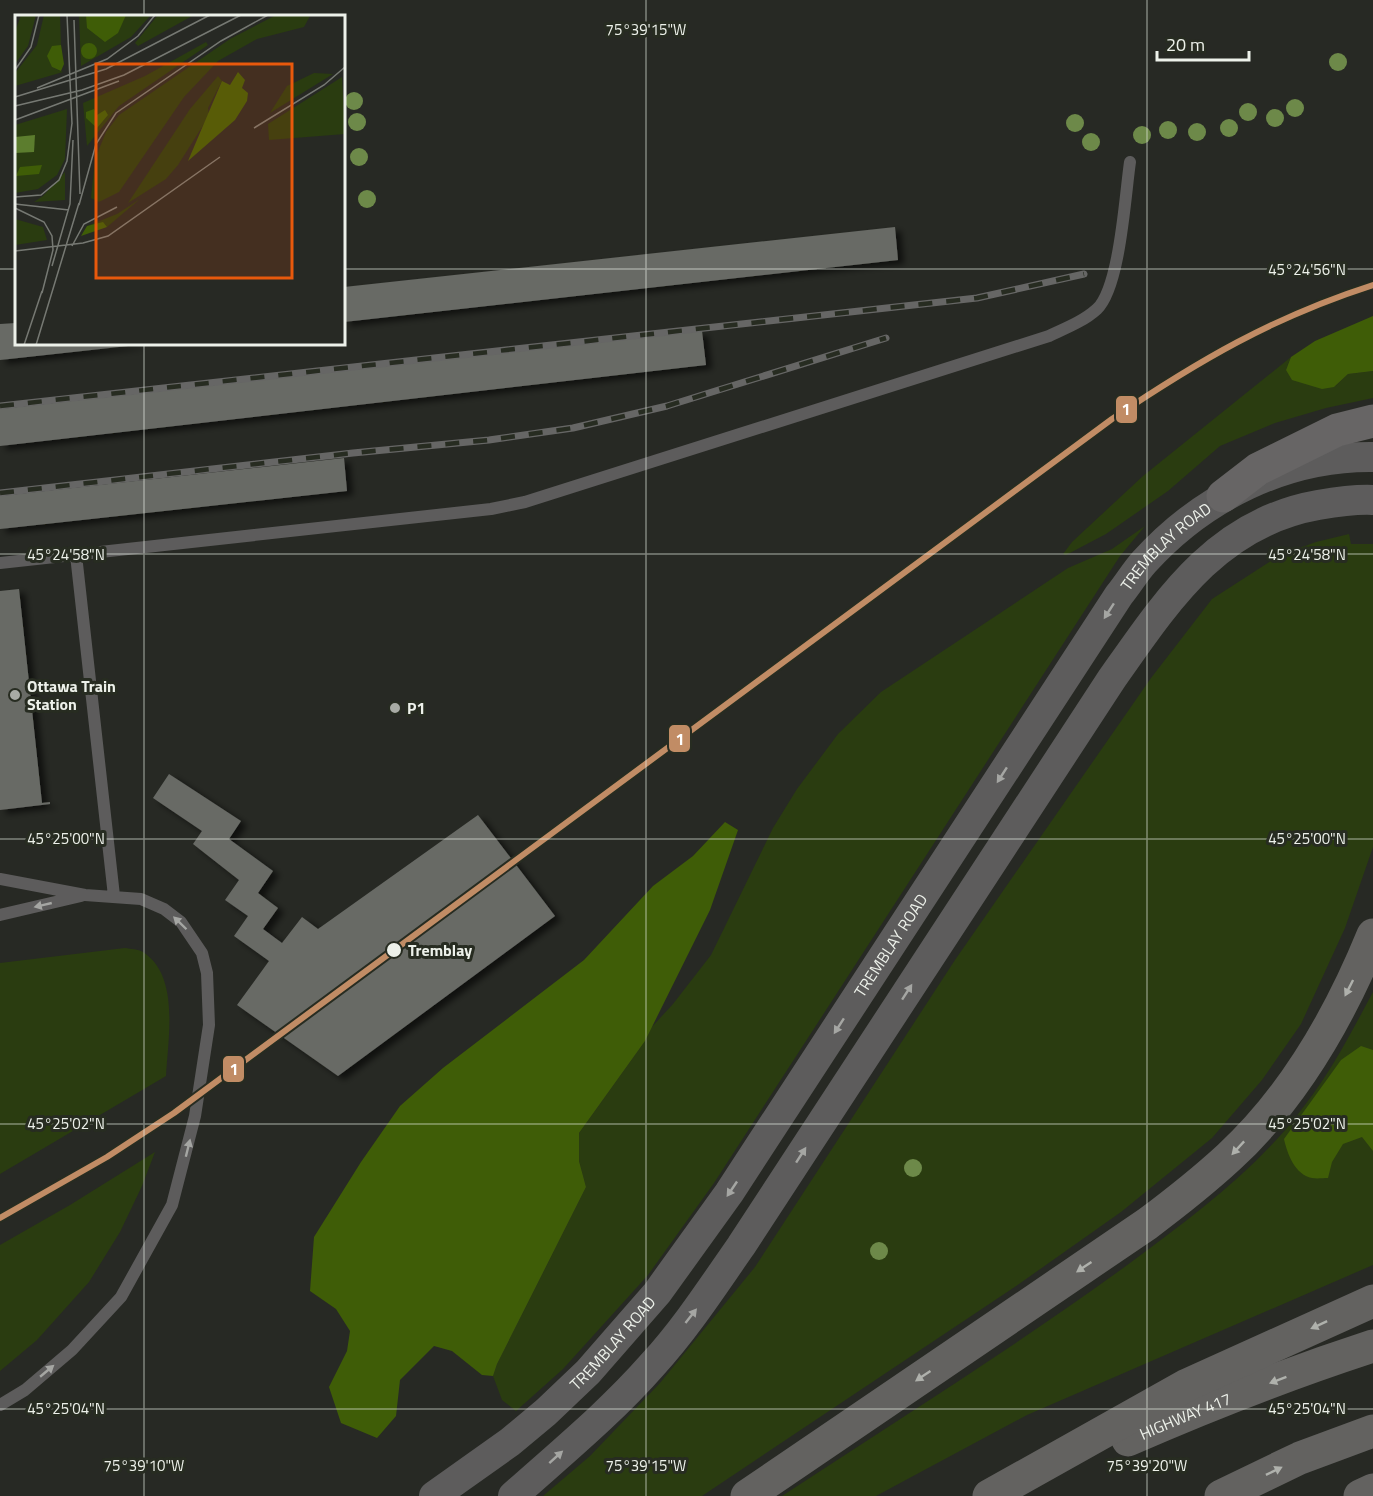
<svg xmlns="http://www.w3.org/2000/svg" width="1373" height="1496" font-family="'Titillium Web',sans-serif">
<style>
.green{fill:#2a3c10}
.forest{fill:#3f5d07}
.building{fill:#686a65;filter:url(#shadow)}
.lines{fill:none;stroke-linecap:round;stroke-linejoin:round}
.service{stroke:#5d5c5c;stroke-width:12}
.tertiary{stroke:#5d5c5c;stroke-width:30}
.primary{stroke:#676565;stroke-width:33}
.motorway{stroke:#636260;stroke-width:33}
.rail-casing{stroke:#666665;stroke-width:7}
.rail{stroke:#272c21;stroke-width:4.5;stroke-dasharray:14;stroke-linecap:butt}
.rail-1-casing{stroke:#272c21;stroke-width:10}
.rail-1{stroke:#c18c65;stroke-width:6}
.tree{fill:#6d8949}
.oneway{fill:#a5a6a3}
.oneway2{fill:#afb1ac}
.ticks{fill:none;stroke:#edf1ea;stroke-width:1.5;stroke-opacity:0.45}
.poi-dot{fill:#a8aba5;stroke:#272c21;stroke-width:2}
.stop-dot{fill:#edf1ea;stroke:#272c21;stroke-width:2}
.labels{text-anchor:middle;stroke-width:6;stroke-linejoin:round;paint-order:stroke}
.street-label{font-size:16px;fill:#edf1ea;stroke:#272c21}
.poi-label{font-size:16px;font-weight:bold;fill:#edf1ea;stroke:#272c21;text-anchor:start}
.stop-label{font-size:16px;font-weight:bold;fill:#edf1ea;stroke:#272c21;text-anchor:start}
.inset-road{fill:none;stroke:#767973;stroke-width:1.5}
.view{fill:#e8590c;fill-opacity:0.15;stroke:#e8590c;stroke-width:3}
.inset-edge{fill:none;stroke:#edf1ea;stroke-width:3}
.ticks-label{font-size:15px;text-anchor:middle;fill:#edf1ea;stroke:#272c21;stroke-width:6;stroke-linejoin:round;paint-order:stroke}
.line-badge{stroke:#272c21;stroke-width:2}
.badge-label{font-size:16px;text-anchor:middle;font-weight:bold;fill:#fff}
</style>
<defs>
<filter id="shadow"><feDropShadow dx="6" dy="4" stdDeviation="3" flood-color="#0009"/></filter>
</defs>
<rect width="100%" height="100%" fill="#272924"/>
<path class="green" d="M1291,357L1286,370L1334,387L1348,374L1373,371V398L1326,408L1275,423L1220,446L1168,491L1106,534L1066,555L1063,554L1072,542L1143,476Z
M1145,526L1120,556L714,1183L648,1275L563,1369L516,1411L502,1400L493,1376L497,1364L586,1187L579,1161V1133L645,1041L650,1029L673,1004L711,955L773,828L797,789L838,734L881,692L1068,568L1112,549Z
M1349,534L1351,544H1373V847L1345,928L1301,1024L1262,1080L1212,1138L1121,1212L1019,1284L702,1496H543L590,1456L660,1383L755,1267L955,960L1151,678L1212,599L1280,555L1316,542Z
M125,948C131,949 138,949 143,952C180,976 168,1038 166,1076L0,1174V963Z
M1373,992V1265L1027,1415L876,1496H782C899,1419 1018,1345 1130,1263C1193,1216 1258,1169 1305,1105C1332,1070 1352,1031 1373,992Z
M155,1152L142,1186L120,1232L89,1282L37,1340L0,1371V1245L70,1205Z"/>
<path class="forest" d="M1373,316V371L1348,374L1334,387L1322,389L1292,380L1286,370L1291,357L1315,341Z
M725,822L738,830L710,910L645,1041L579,1133V1161L586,1187L497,1364L493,1376L482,1375L452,1351L434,1346L400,1380L396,1416L377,1438L341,1423L329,1387L347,1351L350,1331L336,1309L310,1291L314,1237L361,1162L400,1106L443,1068L584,960L653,886L693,856Z
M1361,1046L1373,1050V1151L1362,1137L1343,1144L1332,1162L1328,1178C1323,1178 1317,1179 1312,1178C1295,1175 1287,1153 1284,1139L1341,1060Z"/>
<path class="building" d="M895,227L898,260L344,322V287Z
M16,323V344H137V345L0,360V324Z
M702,331L706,365L0,446V409Z
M344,458L347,491L0,529V496Z
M19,589L42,803L50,802V804L0,810V591Z
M169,774L241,821L229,839L273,871L258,893L278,908L263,929L282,943L302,917L318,929L478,815L555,916L338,1076L237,1005L269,961L234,936L248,916L225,900L239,880L193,844L202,831L153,798Z"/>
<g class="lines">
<path class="service" d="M76,555L114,896
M0,563L491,509L525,502L1049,336C1066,328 1084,321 1097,309C1120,287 1125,196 1130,162
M0,879L85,895L141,899L164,909L181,922L202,953L207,973L209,1025L195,1116L172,1205L121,1297L72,1350L25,1390L0,1405
M0,915L81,896"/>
<g class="tertiary">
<path id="s1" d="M434,1496L510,1442L546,1412L588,1372L657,1293L729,1193L1119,595C1128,584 1135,572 1144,562C1203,497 1285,456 1373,457"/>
<path d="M513,1496C561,1453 611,1412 653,1364C686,1328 713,1286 741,1246L1111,680C1166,602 1216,523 1318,505C1336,502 1355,499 1373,500"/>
</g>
<path class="primary" d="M1223,496L1258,469L1337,430L1373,421"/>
<g class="motorway">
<path id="s2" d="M1128,1440C1208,1405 1290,1373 1373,1346"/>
<path d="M747,1496L1147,1224C1175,1203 1203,1181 1229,1157C1294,1097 1340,1016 1373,935"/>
<path d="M989,1496L1187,1385L1373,1301"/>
<path d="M1221,1496L1300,1458L1373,1431"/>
<path d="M1360,1496L1373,1490"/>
</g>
<defs>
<path id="rail" d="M0,406L977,298L1084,274
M0,493L353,453L489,440L573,428L667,406L886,338"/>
</defs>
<use href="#rail" class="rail-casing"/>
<use href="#rail" class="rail"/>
<defs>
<path id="rail-1" d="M0,1218L107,1157L174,1113L1112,419C1198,361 1273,317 1373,285"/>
</defs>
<use href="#rail-1" class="rail-1-casing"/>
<use href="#rail-1" class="rail-1"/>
</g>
<g class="tree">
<circle cx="1338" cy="62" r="9"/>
<circle cx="354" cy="101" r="9"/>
<circle cx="1295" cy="108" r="9"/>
<circle cx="1248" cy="112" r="9"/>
<circle cx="1275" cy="118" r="9"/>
<circle cx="357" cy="122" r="9"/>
<circle cx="1075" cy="123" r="9"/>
<circle cx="1229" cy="128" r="9"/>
<circle cx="1168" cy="130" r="9"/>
<circle cx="1197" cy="132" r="9"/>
<circle cx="1142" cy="135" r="9"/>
<circle cx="1091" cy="142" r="9"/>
<circle cx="359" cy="157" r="9"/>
<circle cx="367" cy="199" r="9"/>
<circle cx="913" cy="1168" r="9"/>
<circle cx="879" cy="1251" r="9"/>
</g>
<defs><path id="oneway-solid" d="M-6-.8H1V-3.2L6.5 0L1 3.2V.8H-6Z" transform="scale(1.5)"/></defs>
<g class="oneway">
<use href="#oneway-solid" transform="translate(1109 611) rotate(123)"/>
<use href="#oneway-solid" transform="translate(1002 775) rotate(123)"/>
<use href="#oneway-solid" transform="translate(43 905) rotate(167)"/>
<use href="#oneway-solid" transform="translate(180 923) rotate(-136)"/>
<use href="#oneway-solid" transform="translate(907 992) rotate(-57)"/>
<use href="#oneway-solid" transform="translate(839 1026) rotate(123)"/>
<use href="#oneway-solid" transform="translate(188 1148) rotate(-76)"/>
<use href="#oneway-solid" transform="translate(801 1155) rotate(-57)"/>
<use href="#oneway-solid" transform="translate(732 1189) rotate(124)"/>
<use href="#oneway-solid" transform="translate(691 1316) rotate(-52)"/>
<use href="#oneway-solid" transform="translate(47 1371) rotate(-40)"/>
<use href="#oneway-solid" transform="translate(556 1457) rotate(-42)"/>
</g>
<g class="oneway2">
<use href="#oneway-solid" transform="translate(1349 988) rotate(117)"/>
<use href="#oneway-solid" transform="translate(1238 1148) rotate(133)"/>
<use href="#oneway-solid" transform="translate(1084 1267) rotate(146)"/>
<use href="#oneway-solid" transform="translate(1319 1325) rotate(155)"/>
<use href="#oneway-solid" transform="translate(923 1376) rotate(146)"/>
<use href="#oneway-solid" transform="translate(1278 1380) rotate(159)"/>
<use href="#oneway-solid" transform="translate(1274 1471) rotate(-26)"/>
</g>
<path class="ticks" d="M144,0V16M646,0V1496M1147,0V1496M0,269H16M344,269H1373M144,344V1496M0,554H1373M0,839H1373M0,1124H1373M0,1409H1373"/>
<g class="poi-dot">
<circle cx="15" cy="695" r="6"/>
<circle cx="395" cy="708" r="6"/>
</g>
<circle class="stop-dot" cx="394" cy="950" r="8"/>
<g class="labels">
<g class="street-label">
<text dy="6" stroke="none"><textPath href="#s1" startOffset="1208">TREMBLAY ROAD</textPath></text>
<text dy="6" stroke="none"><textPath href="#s1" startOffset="722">TREMBLAY ROAD</textPath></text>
<text dy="6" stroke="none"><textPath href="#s1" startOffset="236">TREMBLAY ROAD</textPath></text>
<text dy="6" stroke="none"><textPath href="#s2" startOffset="62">HIGHWAY 417</textPath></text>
</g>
<g class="poi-label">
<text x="27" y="692">Ottawa Train<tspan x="27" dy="18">Station</tspan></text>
<text x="407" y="714">P1</text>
</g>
<g class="stop-label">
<text x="408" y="956">Tremblay</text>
</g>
</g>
<g transform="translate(15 15)">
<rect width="330" height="330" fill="#272924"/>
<path d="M6,0H21L13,31L0,49V17ZM29,0H45L46,30L37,52L48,57L0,71V58L22,30ZM64,0H136L116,22L66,51ZM143,0H179L123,31L120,28ZM261,0L295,1L289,12L242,24L203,46L169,82L104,177L84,187L76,183L80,144L91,117L104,100L215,24ZM191,27L193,30L104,91L72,131L68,88L130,61ZM299,58L318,59L255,98L272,71ZM203,61L207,66L193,93L194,101L163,150L151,164L113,188L175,94ZM327,62L330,119L254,125L253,109ZM52,94L50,144L42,160L23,174L0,178V110ZM50,157V185L19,187L28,181ZM125,184L92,212L86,208L72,211L102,199ZM0,204L28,212L32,225L0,230Z" fill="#2a3c10"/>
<path d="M71,0H111L103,18L90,27L72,13ZM66 36a8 8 0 1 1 16 0a8 8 0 1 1-16 0ZM46,30L49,49L46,56L37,52L32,41L37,31ZM223,57L230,65L227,73L233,78L232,86L220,105L173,146L207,66L215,70ZM79,94L82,100L90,95L93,100L82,113L71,103V97ZM27,150L24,159L1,161L5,152ZM88,207L92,212L66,221L72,211Z" fill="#3f5d07"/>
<path d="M20,120L19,137L0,138V122Z" fill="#5c7d2e"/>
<path class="inset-road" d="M52,0L57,109M59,5L65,179M0,55L16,32L24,0M22,73L92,44L123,21L140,0M0,82L91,54L195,0M0,91L67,75L109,60L226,0M0,105L104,66M239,113L309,70L330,52M0,182L26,180L44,165L52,146L57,108M0,189L54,195M64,190L81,129L101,98L206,26L253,0M0,193L29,207L37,221L38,235L27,278M57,231L69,209L102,192M0,236L68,228L93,221L205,142M37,251L55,189L58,125M9,330L27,276M21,330L64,188"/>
<path class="view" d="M81,49H277V263H81Z"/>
<rect width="330" height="330" class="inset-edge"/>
</g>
<g class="ticks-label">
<text x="646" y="35">75°39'15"W</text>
<text x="1307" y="275">45°24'56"N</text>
<text x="1307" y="560">45°24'58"N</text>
<text x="66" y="560">45°24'58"N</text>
<text x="1307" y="844">45°25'00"N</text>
<text x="66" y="844">45°25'00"N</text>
<text x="1307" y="1129">45°25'02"N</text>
<text x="66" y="1129">45°25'02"N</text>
<text x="1307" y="1414">45°25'04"N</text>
<text x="66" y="1414">45°25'04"N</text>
<text x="144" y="1471">75°39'10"W</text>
<text x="646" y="1471">75°39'15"W</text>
<text x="1147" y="1471">75°39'20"W</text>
</g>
<g class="line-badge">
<rect x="1115" y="395" width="23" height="29" rx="6" fill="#c18c65"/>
<rect x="668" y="724" width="23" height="29" rx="6" fill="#c18c65"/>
<rect x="222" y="1055" width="23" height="28" rx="6" fill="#c18c65"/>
</g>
<g class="badge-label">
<text x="1126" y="415">1</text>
<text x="680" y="745">1</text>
<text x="234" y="1075">1</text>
</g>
<path d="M1157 51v9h92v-9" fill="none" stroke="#edf1ea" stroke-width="3"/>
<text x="1166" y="51" font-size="18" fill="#edf1ea" stroke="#272c21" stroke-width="4.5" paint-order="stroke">20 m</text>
</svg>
